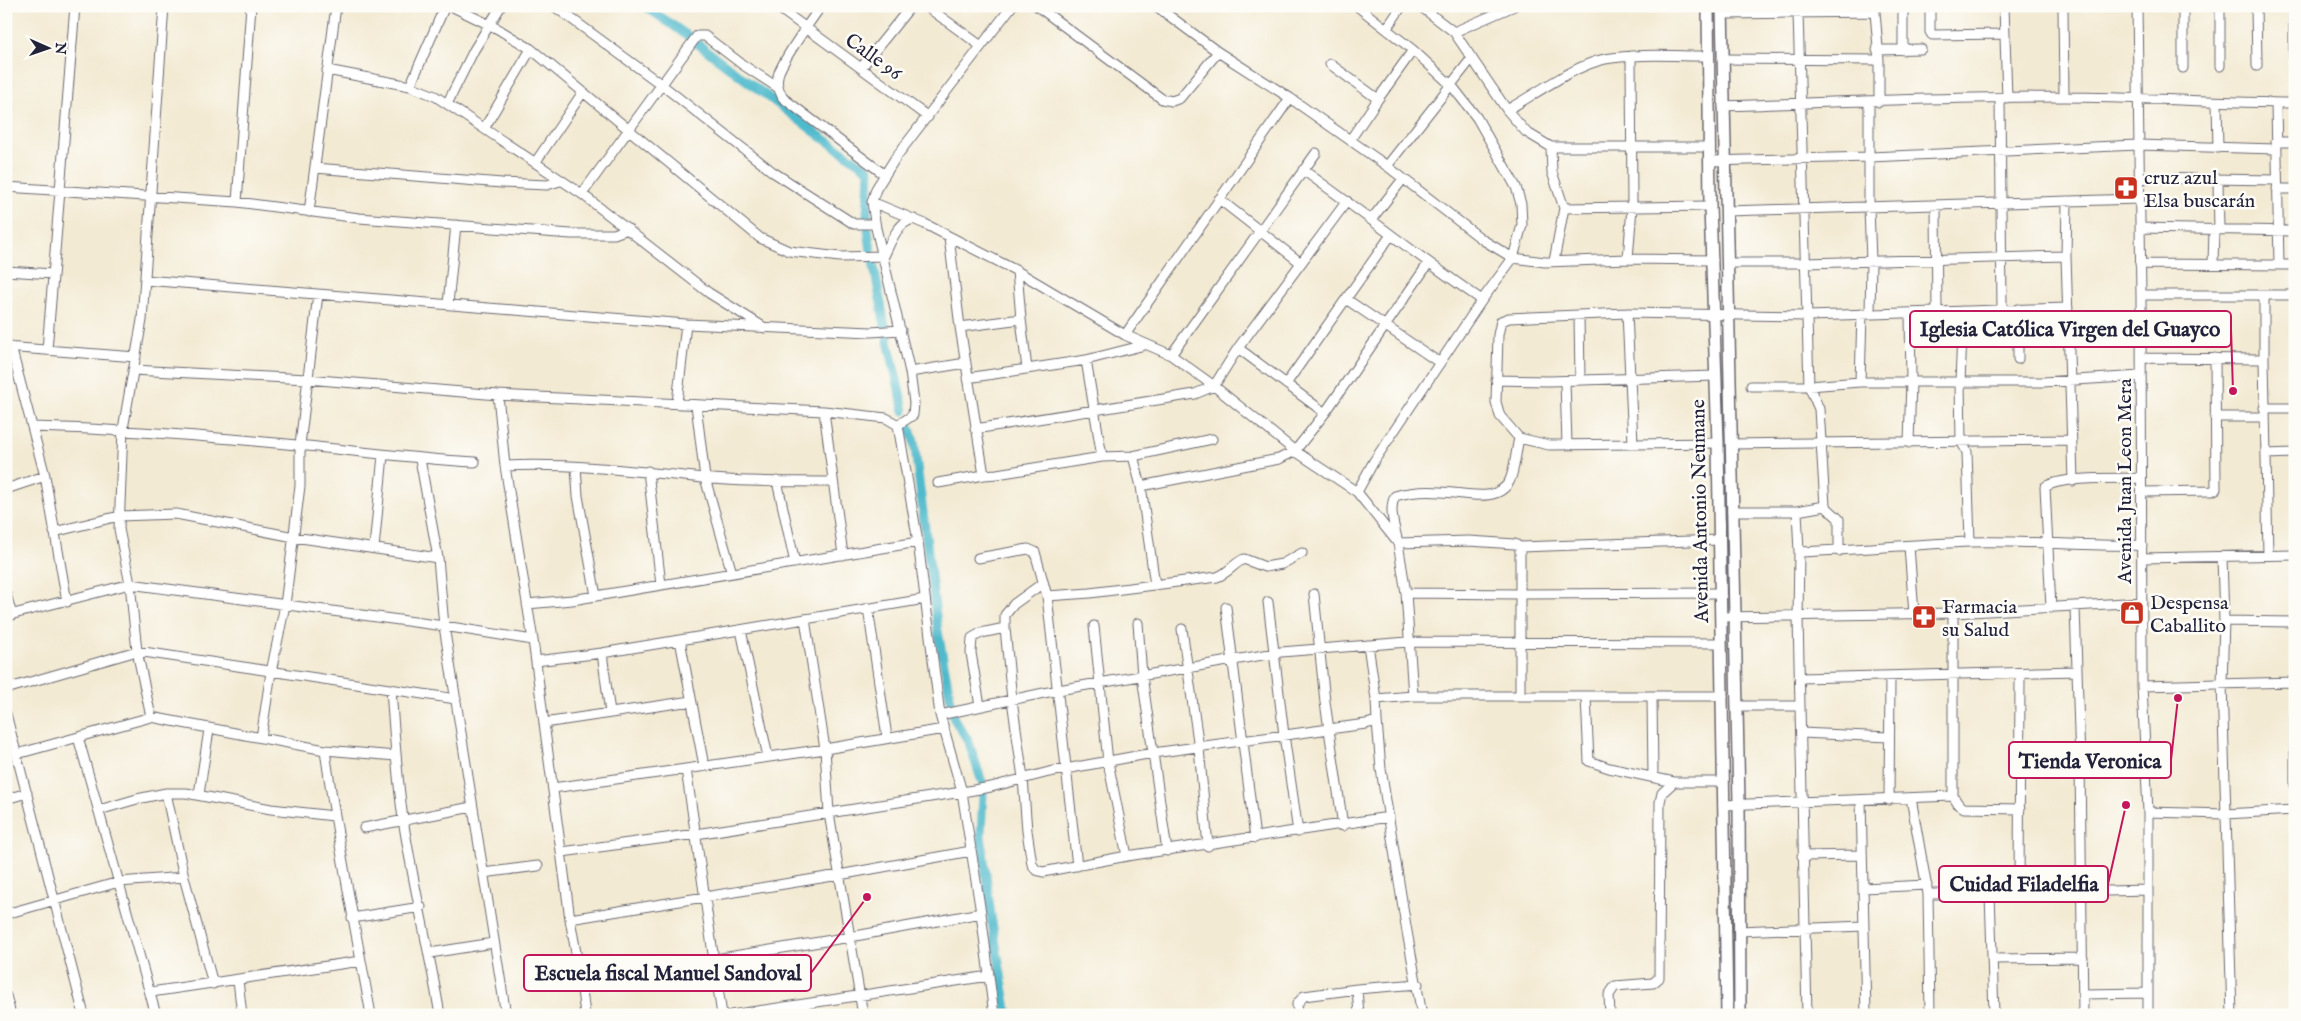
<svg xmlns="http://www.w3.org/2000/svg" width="2301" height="1021" font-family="'IM FELL English',serif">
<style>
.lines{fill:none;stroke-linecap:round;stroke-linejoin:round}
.canal{stroke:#4fbacc;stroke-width:9}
.minor-casing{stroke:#6b6870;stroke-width:11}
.tertiary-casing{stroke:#6b6870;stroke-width:14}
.minor{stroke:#fff;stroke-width:9}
.tertiary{stroke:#fff;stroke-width:11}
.labels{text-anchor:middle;stroke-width:5;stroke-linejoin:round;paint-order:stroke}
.street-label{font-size:20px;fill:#22223b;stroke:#fdfcf7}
.poi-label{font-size:20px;fill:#22223b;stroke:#fdfcf7;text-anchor:start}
.leader{fill:none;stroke:#c2185b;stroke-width:2}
.callout-dot{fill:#c2185b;stroke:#fdfcf7;stroke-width:2}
.callout{fill:#fdfcf7;stroke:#c2185b;stroke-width:2}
.callout-label{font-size:21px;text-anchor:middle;font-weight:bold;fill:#22223b}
</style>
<rect width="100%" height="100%" fill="#fdfcf7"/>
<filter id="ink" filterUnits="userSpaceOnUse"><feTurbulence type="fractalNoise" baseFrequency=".02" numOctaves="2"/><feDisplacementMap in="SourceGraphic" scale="10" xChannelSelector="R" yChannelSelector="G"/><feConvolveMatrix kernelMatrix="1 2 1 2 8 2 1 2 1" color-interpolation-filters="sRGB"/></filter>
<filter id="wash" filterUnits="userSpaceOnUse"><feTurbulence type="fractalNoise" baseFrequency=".0096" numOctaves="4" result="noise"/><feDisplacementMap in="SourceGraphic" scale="20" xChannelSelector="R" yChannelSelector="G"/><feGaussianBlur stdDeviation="1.12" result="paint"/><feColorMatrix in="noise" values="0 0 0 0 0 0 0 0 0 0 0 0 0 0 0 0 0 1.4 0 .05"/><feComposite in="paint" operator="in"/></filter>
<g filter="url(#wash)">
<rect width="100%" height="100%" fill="#f3ead3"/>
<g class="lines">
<path class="canal" d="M645,6L691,38
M698,44L820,136L869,170L867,216
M868,230L871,251
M873,261L885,326
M887,337L904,411
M909,426L914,441L938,631L952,707
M953,714L954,719L968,740L983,785
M983,793L981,835L991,916L1008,1015"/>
</g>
</g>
<g filter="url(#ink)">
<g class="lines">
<defs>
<path id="minor" d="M451,6L498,29L531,49L760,238L789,251L840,257L884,256C891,242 897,222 914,219
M554,6L662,85L773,172L854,224H875
M776,6L928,117
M821,6C812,19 780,63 778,76C776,85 779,90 783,98L885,175
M926,6L981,46
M1037,6L1162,99L1172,101L1180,98L1218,52
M1156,6L1218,52L1290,98L1387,166L1483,240L1513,258L1545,262L1628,259L1713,260
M1420,6L1454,32L1507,110C1534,95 1575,65 1605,59C1639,53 1674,56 1708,56
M1930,6V32L1932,35L2005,34
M2004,6L2007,98
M2063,6L2064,97
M2137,6L2141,295L2142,686L2148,812V1015
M2183,6V68
M2220,6V66
M2256,6L2257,66
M2294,6V68
M1798,13L1809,386L1819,409L1825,506L1839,519V551
M1722,14L1875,12L1879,60V102
M1387,28L1402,6
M1454,32L1514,6
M1877,50L1921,49
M1903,50V6
M1722,59L1879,60
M1330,64L1378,99L1350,140
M861,68L911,6
M327,70L410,86L435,96L582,194L709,293L765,328
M410,86L445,6
M2000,98L2002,310
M1378,99L1413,50
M1869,102V208L1871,261L1870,314
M2217,103L2218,148
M2276,103L2279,265
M447,104L474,50L501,6
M1723,106C1836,102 1950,97 2064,97C2141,97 2218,103 2295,103
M1507,110L1526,132L1551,147H1710
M485,127L531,49
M2276,142H2295
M1551,147L1552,172L1564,208L1554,261
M1710,161L1870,157L2138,145L2276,149
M535,163L583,92
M1387,166L1472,58
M315,168L502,183L547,185L560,181
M1303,170C1364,213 1421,259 1482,300
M2139,178L2277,180
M2218,180L2219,230
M6,187L237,202L359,218L571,234H614L628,229
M2277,189H2295
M582,194L697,36H705L743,65L777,87
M1219,199L1301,263
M2067,201L2066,256L2073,481
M237,202L251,6
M1936,206L1937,312
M1564,208L1710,206
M1726,211L2139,199
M309,212L336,6
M1371,220L1403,179
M2140,228L2295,231
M949,237L960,327L984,475L997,474L1102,457L1133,456L1212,439
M1628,259L1632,207L1631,56
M1728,263H1805L2066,256
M2140,264L2295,265
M2213,264L2214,230
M6,271L53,274
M1017,271L1021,319
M145,280L686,324L871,332L901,330
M2141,295H2295
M1346,299L1440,363
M448,304L456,225
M2018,309V359
M1963,311L1960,382L1961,441L1967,452L1970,542
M1627,313L1633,443
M1579,315L1580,380
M960,327L1021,319L1027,369
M1125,335L1290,98
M6,347L136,357
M11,347L45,476L67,602
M1238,348L1325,413
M47,350L75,6
M1171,355L1316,153
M2141,358L2264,359V295
M2264,359L2268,555
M1086,360L1102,457
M133,370L307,379L498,395L824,411L886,418L898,425L918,542L940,715L962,792L991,787L1049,772L1153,753L1366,724L1377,721L1376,699L1413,696L1406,593L1398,543L1357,492L1295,451L1214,386L1171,355L1125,335L1017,271L925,224L872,202
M910,372L966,363
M967,378L1086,360L1145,345
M1496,380L1549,381L1715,376
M1565,381L1567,445
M1860,382L1862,314
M1286,384L1391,235
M1751,386H1809L1860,382H2043L2141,376
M498,395L505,466L533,640L570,919L581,981L585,1015
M677,403L686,324
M696,405L705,478L732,573
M2264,408H2295
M824,411L843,555
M2215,417H2264
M898,425L913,415L914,403L910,372L876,228L872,202L876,189L896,157L1012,6
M32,427C121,429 209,437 298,445C357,451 416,459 475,462
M975,429L1195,394L1214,386L1238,348L1347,201
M1519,438C1516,451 1515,468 1510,480C1498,505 1462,492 1441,492C1427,491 1409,492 1395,496C1388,510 1395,528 1398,543L1469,541L1515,544L1520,547L1719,540
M1718,443L1549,445L1519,438L1500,416L1496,402L1498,335L1501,321L1509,318L1627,313L1808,316L2068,308
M1909,443L1911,381L1910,313
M1731,444L2071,440
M2266,454L2295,453
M1133,456L1141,486L1155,585
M420,459L438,558L444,626L506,1015
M505,466C571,463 637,471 703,478C745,483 790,481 832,482
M576,467L578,496L596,596
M648,471L661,585
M777,481L795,563
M938,483L984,475
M1141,486L1279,459L1295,451L1325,413L1428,264
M6,489L45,476
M1357,492L1374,461L1482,300L1513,258L1522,225L1521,204L1516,187L1477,118L1452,86L1413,50L1357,6
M2142,492L2212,491L2216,489L2215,358
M1732,511H1797L1825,506
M1797,511L1799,552L1798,618L1807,1015
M54,532L119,516L176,514L294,537L438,558
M1909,546L1914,614
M1520,547V696
M374,548L383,455
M1799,552C1856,550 1913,544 1970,542C2028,540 2085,547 2142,545
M2222,557L2224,621L2222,683L2232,1015
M978,558L1028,549L1035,552L1047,596L1077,866
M2142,558L2295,555
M1043,583L1014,604L1005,615V628L1012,700L1023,778L1027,831L1032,864L1036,870L1043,872L1127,856L1389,817
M1406,593L1521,594L1720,593
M6,594L12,615
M1314,594L1325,702L1343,826
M1047,596L1090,593L1217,577C1229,573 1234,563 1244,559L1265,567L1282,564L1302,553
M1268,602L1284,735L1298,832
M527,604L572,600L918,542
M1226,607L1255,838
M2075,607L2080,763L2083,1015
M868,608L887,737
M2051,608L2045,487C2060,476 2120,479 2141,478
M1953,613V796L1958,804L1964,808L2020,809
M6,616L130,584L444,626L533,640
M1721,617L1953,613L2142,602
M805,619L825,749L829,813L863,1015
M2224,621L2295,622
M1138,623L1142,676L1167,851
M1094,626L1108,762L1127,856
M1182,629L1199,748L1208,846
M741,630L768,757
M680,640L704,766
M1368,645L1376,699
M602,653L610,713
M536,661L602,653L925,599
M1800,678L2077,671
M2142,686L2295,682
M6,689L137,651L456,699
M391,689C394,732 397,776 403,819C413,884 429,949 440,1015
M1413,696H1723
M1586,697L1589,761L1609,768L1674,782
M1652,697L1653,777
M980,706L971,653L972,638L981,633L1005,628
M1737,706H1800
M6,714L84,1015
M940,715L1058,690L1281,652L1408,642L1721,643
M151,717L137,651L130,584L119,529L123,429L142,320L164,6
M2295,717V785
M1377,721L1381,769L1406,926L1422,1015
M544,723L691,701
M1801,733L1889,737
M78,737L156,1015
M261,738L271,672L285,605L300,486V445L318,294
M325,750C337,839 355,926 371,1015
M17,754L151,717L325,750L396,756
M2080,763L2146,762
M686,769L722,1015
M2020,769H2080
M553,788L825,749L944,729
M166,793L184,877L213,984
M199,794L209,730
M1911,798L1928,894L1930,1015
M6,799L27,793
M1861,800L1866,1015
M1889,800L1890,677
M1723,805L1953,796
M99,810L137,799L166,793H186L271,809L334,816
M2148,812L2226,814L2295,810
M364,828L472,807
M562,852L696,834L962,792L981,913L994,1015
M1802,856L1862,855
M483,873L538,866
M1863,888L1927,885
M2019,893L2020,673
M1928,894H1990L2148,890
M1990,894L1994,1015
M6,914L119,882L184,877
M352,918L421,907
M570,919L839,875L971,851
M1739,931L1864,926
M430,953L493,943
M1992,959L2083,958
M238,980L242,1015
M581,981L850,937L981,913
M1357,989L1359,1015
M151,992L361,961
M2083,994L2148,993
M6,996L11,1015
M731,1015L989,976
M1298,1015L1297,1004L1304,996L1357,989L1418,984
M1610,1015L1609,995L1615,986L1653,983L1659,978L1660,802L1662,793L1674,782H1723"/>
<path id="tertiary" d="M1708,6L1710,206L1718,443L1727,1015
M1722,6L1739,803L1740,1015"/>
</defs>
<use href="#minor" class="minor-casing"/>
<use href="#tertiary" class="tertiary-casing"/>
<use href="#minor" class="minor"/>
<use href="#tertiary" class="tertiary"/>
</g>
</g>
<defs>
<symbol id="pharmacy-square" viewBox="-11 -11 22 22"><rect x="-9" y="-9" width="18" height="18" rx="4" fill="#c8321e" stroke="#fdfcf7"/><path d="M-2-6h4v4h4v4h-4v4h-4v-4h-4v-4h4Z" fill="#fff"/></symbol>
<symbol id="shop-square" viewBox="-11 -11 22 22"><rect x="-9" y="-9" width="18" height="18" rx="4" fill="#c8321e" stroke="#fdfcf7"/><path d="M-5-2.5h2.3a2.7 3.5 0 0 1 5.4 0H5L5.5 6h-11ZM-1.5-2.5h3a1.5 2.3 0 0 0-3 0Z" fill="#fff"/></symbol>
</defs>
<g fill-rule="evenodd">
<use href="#pharmacy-square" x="2112" y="174" width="28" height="28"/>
<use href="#shop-square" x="2118" y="599" width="28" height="28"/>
<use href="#pharmacy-square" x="1910" y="603" width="28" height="28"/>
</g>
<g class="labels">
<g class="street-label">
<text transform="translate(874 56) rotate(36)" y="7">Calle 96</text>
<text transform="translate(2124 481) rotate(-90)" y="7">Avenida Juan Leon Mera</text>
<text transform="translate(1699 511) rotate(-91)" y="7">Avenida Antonio Neumane</text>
</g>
<g class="poi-label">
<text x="2144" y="184">cruz azul<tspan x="2144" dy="23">Elsa buscarán</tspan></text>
<text x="2150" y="609">Despensa<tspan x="2150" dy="23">Caballito</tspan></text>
<text x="1942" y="613">Farmacia<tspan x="1942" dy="23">su Salud</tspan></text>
</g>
</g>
<path class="leader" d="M2233 391L2231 329M2178 698L2171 760M2126 805L2108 884M867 897L811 973"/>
<g class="callout-dot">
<circle cx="2233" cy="391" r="5"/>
<circle cx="2178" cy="698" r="5"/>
<circle cx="2126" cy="805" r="5"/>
<circle cx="867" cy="897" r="5"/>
</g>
<g class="callout">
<rect x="1910" y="311" width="321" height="36" rx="5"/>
<rect x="2009" y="742" width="162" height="36" rx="5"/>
<rect x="1939" y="866" width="169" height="36" rx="5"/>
<rect x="524" y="955" width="287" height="36" rx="5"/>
</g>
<g class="callout-label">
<text x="2070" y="336">Iglesia Católica Virgen del Guayco</text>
<text x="2090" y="768">Tienda Veronica</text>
<text x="2024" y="891">Cuidad Filadelfia</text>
<text x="668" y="980">Escuela fiscal Manuel Sandoval</text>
</g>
<rect width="2301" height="1021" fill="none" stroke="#fdfcf7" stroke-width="25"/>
<g transform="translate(48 48) rotate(92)" stroke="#fdfcf7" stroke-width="4" paint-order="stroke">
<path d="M0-4L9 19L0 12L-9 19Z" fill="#22223b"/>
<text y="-8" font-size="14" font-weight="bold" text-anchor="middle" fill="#22223b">N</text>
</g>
</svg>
